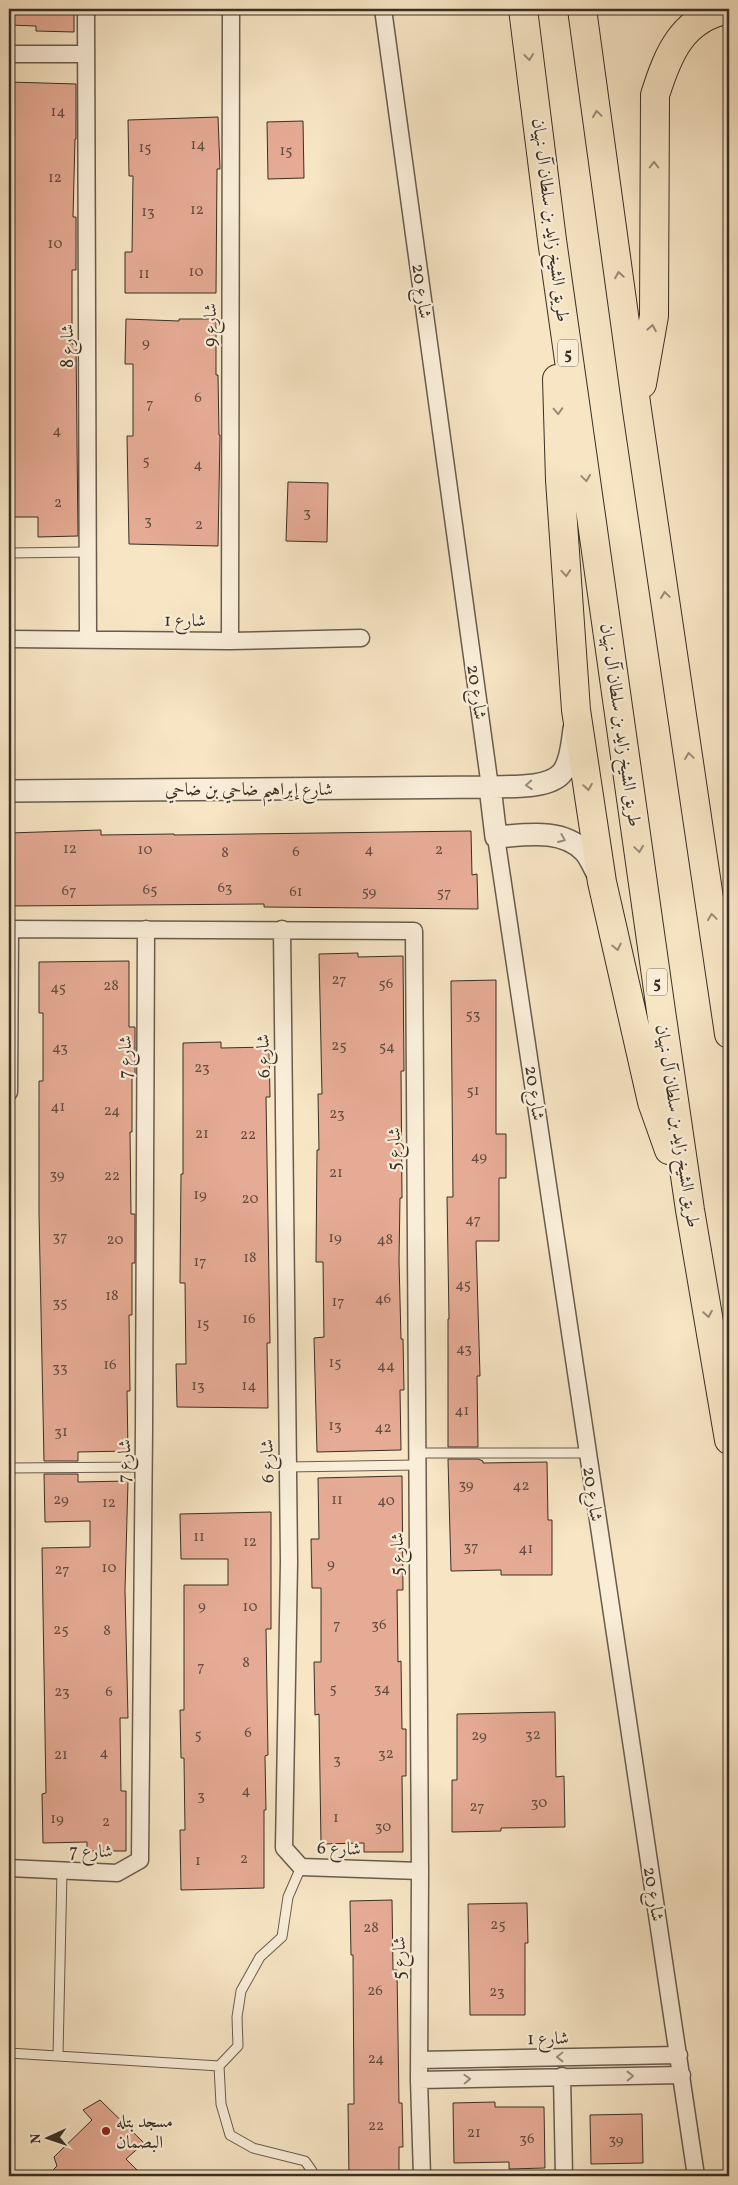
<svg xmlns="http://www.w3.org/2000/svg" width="738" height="2185" font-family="Vollkorn,Amiri,serif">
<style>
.building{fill:#e6ab95;stroke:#3a2f25}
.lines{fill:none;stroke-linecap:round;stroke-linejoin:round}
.service-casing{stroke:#695c4d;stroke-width:11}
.minor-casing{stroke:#695c4d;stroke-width:19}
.tertiary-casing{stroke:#695c4d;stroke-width:24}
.motorway-casing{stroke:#3a2f25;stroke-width:30}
.service{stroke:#faeed9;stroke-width:9}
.minor{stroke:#faeed9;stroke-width:16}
.tertiary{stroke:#faeed9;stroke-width:21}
.motorway{stroke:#f7e5c4;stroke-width:28}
.oneway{stroke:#988a74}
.oneway2{stroke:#9a8e7f}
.poi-dot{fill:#8f2418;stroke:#faeed9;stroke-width:2}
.labels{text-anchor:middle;stroke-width:4.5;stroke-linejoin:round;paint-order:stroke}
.number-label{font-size:15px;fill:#654e41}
.shield{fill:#faeed9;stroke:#74685b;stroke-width:1}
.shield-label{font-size:16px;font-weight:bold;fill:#3a2f25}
.street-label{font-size:18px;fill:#3a2f25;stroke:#faeed9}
.poi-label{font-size:18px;fill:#3a2f25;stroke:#faeed9;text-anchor:start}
</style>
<rect width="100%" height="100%" fill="#f7e5c4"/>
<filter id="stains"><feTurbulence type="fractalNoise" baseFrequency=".004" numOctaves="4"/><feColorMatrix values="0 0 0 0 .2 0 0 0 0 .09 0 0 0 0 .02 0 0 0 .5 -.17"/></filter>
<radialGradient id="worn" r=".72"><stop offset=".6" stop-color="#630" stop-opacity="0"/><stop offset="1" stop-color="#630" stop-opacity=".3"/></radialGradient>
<path class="building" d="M9,9H74V32L36,31V26L9,25Z
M9,82L76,84V139H75L73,217H76V270H72V344H76L78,536L38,537V517H9Z
M218,117L220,169H217L216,293H125V252H132L133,176H129L128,120Z
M303,121L304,178L268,179L267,122Z
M126,319L179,321V319H216V375H218L219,435H220L218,546L129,544L127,436H133V364H125Z
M288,482L328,483L327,542L286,541Z
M101,830V835L174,834V835L471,831L472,875L477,874L478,909L264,907V904L9,906V833Z
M358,953V957L403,956L404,1071H401L402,1198H400L399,1261L401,1339H403L404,1390H400L401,1450L317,1452L314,1338L324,1337L323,1262H316L317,1150H319L318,1094H322L319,954Z
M129,961V1027H135V1077H132V1132H130L131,1214H135V1263H132V1315H129L130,1391H127L128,1451L78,1452V1461H44L39,1213V1081H43V1013H39V962Z
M496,980V1134H506V1178H499V1241H476L480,1376H477L478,1447H448V1319H449L447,1197H453L451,981Z
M221,1042V1048L269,1047L270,1097H266L270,1343H267L268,1408L177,1407L176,1364H186L185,1283H180L181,1174H183V1043Z
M448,1459H478L483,1461V1463L547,1462L548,1520H552V1575H501V1570L451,1571Z
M44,1474H78V1482L128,1481L125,1590L128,1718H120L121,1791H126V1851H87V1842L43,1843L42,1794L46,1793L42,1548L90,1547V1521L45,1522Z
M402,1476L403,1590H397L398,1662L401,1661L402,1729H406V1776H402L403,1852H364V1843L321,1844L319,1714L315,1715L314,1662H321V1588H312L311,1539H319L318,1478Z
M271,1512V1629H266L268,1755L265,1756L266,1810H264V1888L181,1890L180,1830H185L184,1758H181L180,1710H184V1585H228V1559H181L180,1514Z
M555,1712L556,1777L564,1776L565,1827L501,1828V1831L452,1832V1780H457V1714Z
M392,1900L393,1970H397L399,2103H402L403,2147H399V2176H349L348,2104H354L353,1955H351L350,1901Z
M527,1903L528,1943H525V2015H470L468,1904Z
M100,2100L144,2143L126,2159L143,2176H47L57,2166L54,2157L92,2120L83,2110Z
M495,2102V2107H544L545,2168L509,2169V2162L454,2163L453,2103Z
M642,2114L643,2163L591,2164L590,2115Z"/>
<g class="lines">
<defs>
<path id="service" d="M9,553L88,552
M416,1453H587
M287,1467L416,1465
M9,1468L144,1467
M301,1867L288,1897L282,1937L260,1957L241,1991L237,2017L238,2046L219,2066L221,2104L230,2135L253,2148L305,2161L312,2171L313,2176
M9,2053L219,2066
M58,2056L62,1871"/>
<path id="minor" d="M86,9L88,638
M383,9L490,787
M9,54H86
M9,639L230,641L361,638
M230,641L231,9
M496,837L696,2176
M9,929L414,931L420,1871L419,2080L422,2176
M282,929L289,1562L284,1848L301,1867L420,1871
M9,1092L10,929
M9,1868L117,1873L140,1860L144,1429L146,929
M419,2060L679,2055
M562,2076L564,2176
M419,2080L682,2075"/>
<path id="tertiary" d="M490,787L496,837C526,835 561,828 584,851C590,857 594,868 598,875
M9,791L490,787C509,786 547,789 561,774C571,764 572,743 574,729"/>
<path id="motorway" d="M523,9L552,240L662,1018L690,1210L729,1440
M582,9L637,410L729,1034
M557,379L560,480L576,710L602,882L652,1102L669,1150
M642,384L654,316L655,95C668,54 682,18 729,9"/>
</defs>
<use href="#service" class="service-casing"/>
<use href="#minor" class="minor-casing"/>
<use href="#tertiary" class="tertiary-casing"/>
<use href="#motorway" class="motorway-casing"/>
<use href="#service" class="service"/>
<use href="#minor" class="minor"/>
<use href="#tertiary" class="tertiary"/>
<use href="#motorway" class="motorway"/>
</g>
<defs><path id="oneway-chevron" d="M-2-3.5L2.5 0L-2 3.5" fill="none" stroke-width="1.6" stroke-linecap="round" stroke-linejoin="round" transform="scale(1.25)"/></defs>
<g class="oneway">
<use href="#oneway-chevron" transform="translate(529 57) rotate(83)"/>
<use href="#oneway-chevron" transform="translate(597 114) rotate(-98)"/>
<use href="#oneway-chevron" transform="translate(654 165) rotate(-90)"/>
<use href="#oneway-chevron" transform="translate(619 275) rotate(-99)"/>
<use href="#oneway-chevron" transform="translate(652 328) rotate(-80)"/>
<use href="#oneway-chevron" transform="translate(558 411) rotate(88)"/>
<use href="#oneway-chevron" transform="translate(586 478) rotate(82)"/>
<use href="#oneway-chevron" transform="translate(566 573) rotate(86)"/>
<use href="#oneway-chevron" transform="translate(665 595) rotate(-98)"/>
<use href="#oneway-chevron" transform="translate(689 756) rotate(-98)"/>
<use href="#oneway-chevron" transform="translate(588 787) rotate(81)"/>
<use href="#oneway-chevron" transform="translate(639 849) rotate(82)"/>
<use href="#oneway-chevron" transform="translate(712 917) rotate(-98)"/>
<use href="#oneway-chevron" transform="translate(617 947) rotate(77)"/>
<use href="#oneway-chevron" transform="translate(708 1314) rotate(80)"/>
</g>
<g class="oneway2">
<use href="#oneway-chevron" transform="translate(529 785) rotate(176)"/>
<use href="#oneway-chevron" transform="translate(562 839) rotate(23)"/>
<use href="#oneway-chevron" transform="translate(560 2057) rotate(179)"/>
<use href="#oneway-chevron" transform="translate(630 2076) rotate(-1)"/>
<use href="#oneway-chevron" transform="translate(467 2079) rotate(-2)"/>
</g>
<circle class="poi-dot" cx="106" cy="2131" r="5"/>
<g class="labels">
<g class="number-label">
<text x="58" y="116">14</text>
<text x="198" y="149">14</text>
<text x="145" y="152">15</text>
<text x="286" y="155">15</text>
<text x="55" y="182">12</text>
<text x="197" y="214">12</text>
<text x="148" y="216">13</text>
<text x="55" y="248">10</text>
<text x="196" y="276">10</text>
<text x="144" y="278">11</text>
<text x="146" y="347">9</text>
<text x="198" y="402">6</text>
<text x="150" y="408">7</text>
<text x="57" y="435">4</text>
<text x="146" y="465">5</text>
<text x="198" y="469">4</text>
<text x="58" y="507">2</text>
<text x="307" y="517">3</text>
<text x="148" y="525">3</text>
<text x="199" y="529">2</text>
<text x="70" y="853">12</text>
<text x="145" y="854">10</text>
<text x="369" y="854">4</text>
<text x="439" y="854">2</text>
<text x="296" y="856">6</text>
<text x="225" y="857">8</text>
<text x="225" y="892">63</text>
<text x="150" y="894">65</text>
<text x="69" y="895">67</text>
<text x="296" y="896">61</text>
<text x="369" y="896">59</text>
<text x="444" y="897">57</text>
<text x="339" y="984">27</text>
<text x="386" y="988">56</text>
<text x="111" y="990">28</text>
<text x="58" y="992">45</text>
<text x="473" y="1019">53</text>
<text x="339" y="1050">25</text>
<text x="387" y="1051">54</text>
<text x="60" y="1052">43</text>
<text x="202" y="1072">23</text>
<text x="473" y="1095">51</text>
<text x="58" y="1111">41</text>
<text x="112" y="1115">24</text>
<text x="337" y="1118">23</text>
<text x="202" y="1138">21</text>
<text x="248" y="1139">22</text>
<text x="479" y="1161">49</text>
<text x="336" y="1177">21</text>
<text x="57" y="1179">39</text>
<text x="112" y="1180">22</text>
<text x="200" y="1199">19</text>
<text x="250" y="1203">20</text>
<text x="473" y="1224">47</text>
<text x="60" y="1241">37</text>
<text x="335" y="1242">19</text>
<text x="115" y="1244">20</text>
<text x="385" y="1244">48</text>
<text x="250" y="1262">18</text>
<text x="200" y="1266">17</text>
<text x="463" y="1289">45</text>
<text x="112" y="1300">18</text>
<text x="383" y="1303">46</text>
<text x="338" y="1306">17</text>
<text x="60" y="1307">35</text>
<text x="249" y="1323">16</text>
<text x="203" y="1328">15</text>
<text x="464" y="1353">43</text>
<text x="335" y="1367">15</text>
<text x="110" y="1369">16</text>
<text x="386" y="1370">44</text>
<text x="60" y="1372">33</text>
<text x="198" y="1390">13</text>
<text x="249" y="1390">14</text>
<text x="462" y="1415">41</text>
<text x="335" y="1430">13</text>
<text x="383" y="1432">42</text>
<text x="61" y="1436">31</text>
<text x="466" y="1489">39</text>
<text x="521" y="1490">42</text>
<text x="61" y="1504">29</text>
<text x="337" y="1504">11</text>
<text x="386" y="1505">40</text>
<text x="109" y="1507">12</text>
<text x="199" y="1541">11</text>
<text x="250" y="1546">12</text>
<text x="471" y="1551">37</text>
<text x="526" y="1553">41</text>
<text x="331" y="1568">9</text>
<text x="109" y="1572">10</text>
<text x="62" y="1574">27</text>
<text x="202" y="1610">9</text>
<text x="250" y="1611">10</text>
<text x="337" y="1629">7</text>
<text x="379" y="1629">36</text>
<text x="61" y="1634">25</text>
<text x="107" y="1635">8</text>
<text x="246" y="1667">8</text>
<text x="201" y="1671">7</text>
<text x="333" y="1693">5</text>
<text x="382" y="1693">34</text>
<text x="62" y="1696">23</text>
<text x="109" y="1696">6</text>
<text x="248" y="1737">6</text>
<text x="198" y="1739">5</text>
<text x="533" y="1739">32</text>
<text x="479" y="1740">29</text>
<text x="104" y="1757">4</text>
<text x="386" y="1758">32</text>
<text x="61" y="1759">21</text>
<text x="337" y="1764">3</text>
<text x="246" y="1795">4</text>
<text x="201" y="1800">3</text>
<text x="539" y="1807">30</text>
<text x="477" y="1811">27</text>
<text x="336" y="1822">1</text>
<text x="57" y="1823">19</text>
<text x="106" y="1826">2</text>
<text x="383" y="1831">30</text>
<text x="244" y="1863">2</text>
<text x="198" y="1865">1</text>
<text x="498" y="1929">25</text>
<text x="371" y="1932">28</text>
<text x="375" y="1995">26</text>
<text x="497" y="1996">23</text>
<text x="376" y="2063">24</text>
<text x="376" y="2130">22</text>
<text x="474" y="2137">21</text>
<text x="527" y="2143">36</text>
<text x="616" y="2144">39</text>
</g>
<g class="shield">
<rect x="558" y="339.5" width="20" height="27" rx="4"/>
<rect x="647" y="968.5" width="20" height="27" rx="4"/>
</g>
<g class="shield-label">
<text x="568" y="359">5</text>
<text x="657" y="988">5</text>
</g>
<g class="street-label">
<text transform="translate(551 220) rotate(83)" y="6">طريق الشيخ زايد بن سلطان آل نهيان</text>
<text transform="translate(422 291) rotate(82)" y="6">شارع 20</text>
<text transform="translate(210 325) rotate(-90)" y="6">شارع 9</text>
<text transform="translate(67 346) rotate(-90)" y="6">شارع 8</text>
<text transform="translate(185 620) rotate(1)" y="6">شارع 1</text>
<text transform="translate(477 692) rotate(82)" y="6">شارع 20</text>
<text transform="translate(621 725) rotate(82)" y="6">طريق الشيخ زايد بن سلطان آل نهيان</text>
<text x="249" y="795">شارع إبراهيم ضاحي بن ضاحي</text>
<text transform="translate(263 1056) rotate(-91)" y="6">شارع 6</text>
<text transform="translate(125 1057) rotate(-90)" y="6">شارع 7</text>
<text transform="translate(535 1093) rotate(82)" y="6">شارع 20</text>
<text transform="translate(678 1126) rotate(81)" y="6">طريق الشيخ زايد بن سلطان آل نهيان</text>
<text transform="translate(394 1149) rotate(-90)" y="6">شارع 5</text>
<text transform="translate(124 1461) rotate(-89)" y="6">شارع 7</text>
<text transform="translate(267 1461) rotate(-91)" y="6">شارع 6</text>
<text transform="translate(593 1494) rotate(82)" y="6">شارع 20</text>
<text transform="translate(397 1554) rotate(-90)" y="6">شارع 5</text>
<text transform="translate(339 1848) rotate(2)" y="6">شارع 6</text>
<text x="91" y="1857">شارع 7</text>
<text transform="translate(654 1894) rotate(81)" y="6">شارع 20</text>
<text transform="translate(399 1958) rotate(-90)" y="6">شارع 5</text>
<text transform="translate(548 2038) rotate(-1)" y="6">شارع 1</text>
</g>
<g class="poi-label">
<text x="116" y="2127">مسجد بتله<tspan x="116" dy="21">البصمان</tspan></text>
</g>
</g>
<rect width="738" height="2185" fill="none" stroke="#f7e5c4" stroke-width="30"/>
<rect x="10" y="10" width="718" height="2165" fill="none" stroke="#3a2f25" stroke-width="2.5"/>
<rect x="15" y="15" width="708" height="2155" fill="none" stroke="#3a2f25"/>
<g transform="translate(48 2138) rotate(267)" stroke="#faeed9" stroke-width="4" paint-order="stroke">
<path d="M0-4L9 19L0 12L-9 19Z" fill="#3a2f25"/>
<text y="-8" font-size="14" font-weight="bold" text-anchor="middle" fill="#3a2f25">N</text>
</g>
<rect width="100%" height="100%" filter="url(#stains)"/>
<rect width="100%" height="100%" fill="url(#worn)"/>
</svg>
